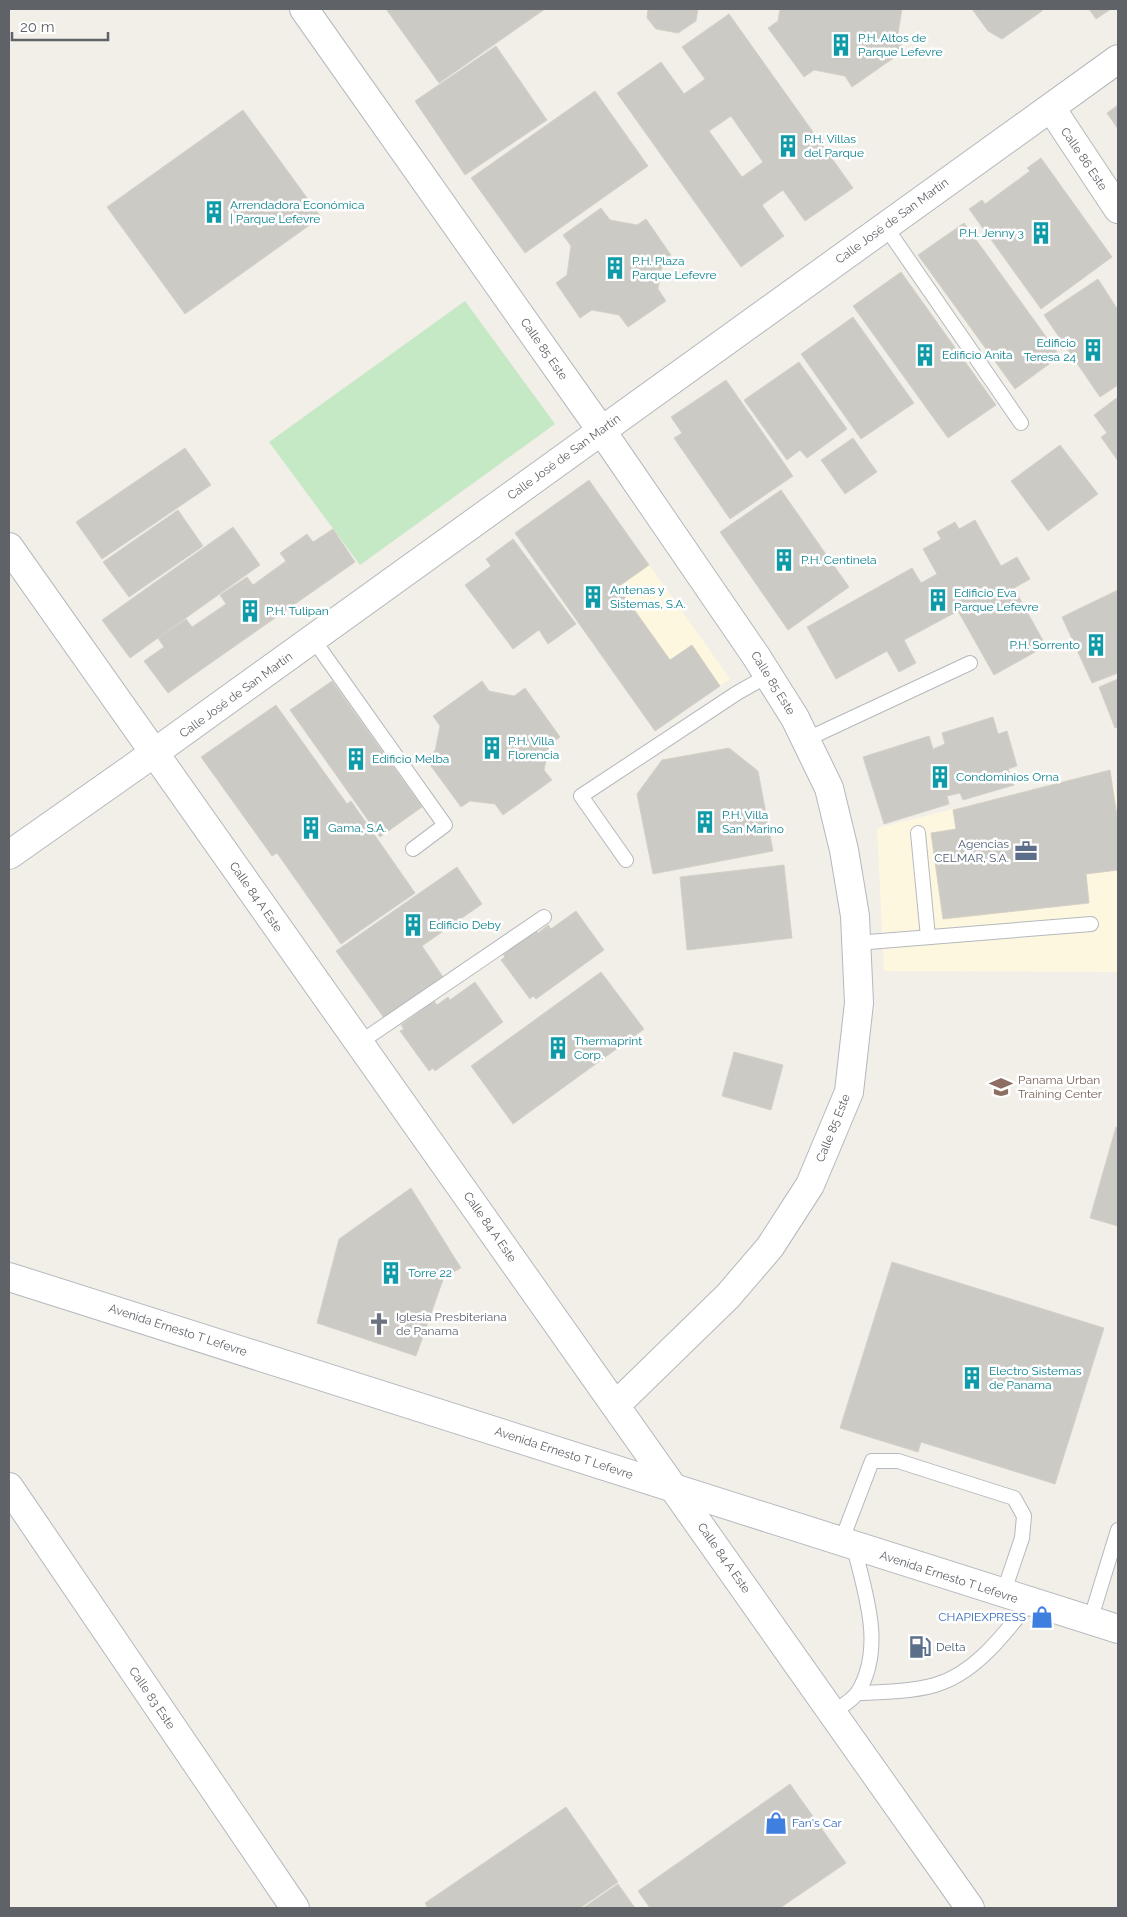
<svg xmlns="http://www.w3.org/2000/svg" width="1127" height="1917" font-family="Raleway,sans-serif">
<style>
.commercial{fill:#fef7e0}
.green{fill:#c5e8c5}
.building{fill:#cccac5;stroke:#d6d1c6;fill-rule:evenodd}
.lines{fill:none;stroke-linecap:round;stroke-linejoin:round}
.service-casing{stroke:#b5b8bc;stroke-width:16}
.minor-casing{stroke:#b5b8bc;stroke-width:30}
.tertiary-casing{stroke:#b5b8bc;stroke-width:30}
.secondary-casing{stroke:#b6babf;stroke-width:30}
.service{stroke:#fff;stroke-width:14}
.minor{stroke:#fff;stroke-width:28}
.tertiary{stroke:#fff;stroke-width:28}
.secondary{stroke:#fff;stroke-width:28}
.labels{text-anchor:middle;stroke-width:5;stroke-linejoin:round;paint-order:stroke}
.culture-label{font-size:12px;fill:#0d838f;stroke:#fff;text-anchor:start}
.street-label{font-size:12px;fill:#5f6368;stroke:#fff}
.service-label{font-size:12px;fill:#4e5e75;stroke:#fff;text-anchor:end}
.education-label{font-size:12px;fill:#785e54;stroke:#fff;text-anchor:start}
.worship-label{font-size:12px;fill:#5b616d;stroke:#fff;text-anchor:start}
.shop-label{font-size:12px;fill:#366cbe;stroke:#fff;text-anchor:end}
</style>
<rect width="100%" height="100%" fill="#f1efe8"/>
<path class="commercial" d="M589,480L730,679L655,731L515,533Z
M1110,770L1118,802V972L884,971L877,828Z"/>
<path class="green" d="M465,301L555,424L360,565L269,442Z"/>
<path class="building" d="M386,9H545L439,83Z
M648,9H698L696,21L678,33L656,29L647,18Z
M780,9H902L897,39L905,50L852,87L845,76L814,70L804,77L768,28L778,21Z
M972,9H1042V11L1002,39L988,31Z
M1089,9H1111L1096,19Z
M729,14L853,188L805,221L783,190L762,205L784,236L741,267L617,93L661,62L684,94L705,79L682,47ZM731,116L763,162L742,177L709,131Z
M496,46L547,120L465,175L415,101Z
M595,91L648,166L525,253L471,178Z
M1118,105V129L1107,113Z
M243,110L321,217L185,314L107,207Z
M1041,158L1112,257L1041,309L969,209L982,200L985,204L1030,171L1027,168Z
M601,208L610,220L637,225L646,219L671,255L663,260L658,289L666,301L628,327L619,315L592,310L580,318L556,283L567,275L571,246L563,235Z
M964,223L1060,356L1015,389L918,255Z
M901,272L996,405L948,438L853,306Z
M1098,279L1118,310V385L1100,397L1044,315Z
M853,317L914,403L861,439L801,354Z
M799,362L847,429L807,458L800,450L787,460L744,400Z
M726,380L793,476L730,519L674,438L682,433L671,417Z
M1118,397V461L1101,437L1107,433L1094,415Z
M853,438L877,472L845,494L821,460Z
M1060,445L1098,494L1048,531L1011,481Z
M185,448L211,485L102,559L76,522Z
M589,480L649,565L618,587L670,660L692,645L720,686L655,731L515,533Z
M781,490L849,587L788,630L720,532Z
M178,510L203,546L129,597L103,562Z
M975,520L1001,566L1017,557L1030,579L1014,588L1046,646L994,675L958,611L904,640L916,663L899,672L887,651L836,679L807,627L912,568L921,583L937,574L923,549L941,539L937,532L955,522L959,529Z
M233,527L260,565L130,658L102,620Z
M333,529L355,562L168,693L144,661L164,647L158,638L186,619L192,627L226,604L220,595L247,577L253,585L286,561L280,553L307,534L313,542Z
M513,539L576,624L548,644L539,630L513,649L465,585L491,566L486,559Z
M1118,590V673L1092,683L1062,617Z
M1118,679V727L1115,728L1099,687Z
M332,681L422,807L380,837L290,710Z
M482,681L489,691L514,696L525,688L560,737L549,745L544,770L552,780L503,815L495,804L470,801L461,807L425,758L435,751L440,726L433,716Z
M276,705L347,804L351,801L415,893L341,944L277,853L272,856L201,757Z
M993,717L998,734L1007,731L1017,766L1008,769L1014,785L963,800L960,793L947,796L949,804L884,824L863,757L929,736L933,749L945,744L942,733Z
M729,748L758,771L773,851L653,874L637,794L662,760Z
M1110,770L1118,822V870L1086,874L1089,903L943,919L931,833L956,829L953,810Z
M784,865L792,938L687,950L680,877Z
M457,867L482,904L422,946L443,977L384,1018L336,951Z
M576,911L604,950L536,999L533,996L530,999L501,960L505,957L502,953L535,929L538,933L548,925L551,929Z
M601,972L644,1029L513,1124L471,1066Z
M475,982L503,1022L435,1071L433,1068L429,1071L400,1031L404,1029L401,1025L434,1001L437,1005L448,997L450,1000Z
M734,1052L783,1065L771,1110L722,1096Z
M1116,1127H1118V1226L1090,1218Z
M411,1188L461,1268L444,1277L416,1356L317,1323L339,1239Z
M892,1262L1104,1328L1055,1484L921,1442L918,1452L840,1428Z
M790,1784L846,1863L780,1908H650L638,1891Z
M566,1807L618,1882L580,1908H428L425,1903Z
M618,1884L635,1908H583Z"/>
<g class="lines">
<defs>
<path id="service" d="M885,226L1021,423
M313,639L445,825L413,849
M805,740L970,663
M918,833L928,937
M626,860L581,796L737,693L769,675
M856,943L1091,924
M359,1043L544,917
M841,1542L872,1461H898L1014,1498L1024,1516L1022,1538L1003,1594
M1090,1621L1118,1530
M858,1693C883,1692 910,1692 935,1685C976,1673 1004,1634 1030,1602
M831,1714C839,1708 853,1700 858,1692C885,1647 865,1593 854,1547"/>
<path id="minor" d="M304,9L601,430L756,656L795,718L829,788L844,850L855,916L859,1003L849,1092L810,1185L770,1247L728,1296L616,1405
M1051,108L1118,209
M9,547L970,1908
M9,855L154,753L1118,59"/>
<path id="tertiary" d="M9,1487L295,1908"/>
<path id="secondary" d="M9,1277L1118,1629"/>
</defs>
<use href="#service" class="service-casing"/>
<use href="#minor" class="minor-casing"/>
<use href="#tertiary" class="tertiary-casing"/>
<use href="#secondary" class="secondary-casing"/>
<use href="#service" class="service"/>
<use href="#minor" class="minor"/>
<use href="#tertiary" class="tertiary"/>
<use href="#secondary" class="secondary"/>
</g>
<defs>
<symbol id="building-bare" viewBox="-9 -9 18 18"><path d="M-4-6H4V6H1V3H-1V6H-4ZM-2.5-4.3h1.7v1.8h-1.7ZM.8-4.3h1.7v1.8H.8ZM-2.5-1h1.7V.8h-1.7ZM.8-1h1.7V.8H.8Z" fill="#0f9aa8" stroke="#fff" stroke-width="2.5" paint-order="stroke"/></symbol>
<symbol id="office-bare" viewBox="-9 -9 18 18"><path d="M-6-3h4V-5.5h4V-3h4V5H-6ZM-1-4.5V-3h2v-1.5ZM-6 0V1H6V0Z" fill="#5c6f8a" stroke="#fff" stroke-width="2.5" paint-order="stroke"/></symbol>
<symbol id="school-bare" viewBox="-9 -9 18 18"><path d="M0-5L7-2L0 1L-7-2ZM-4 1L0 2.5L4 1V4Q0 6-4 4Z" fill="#8d6e63" stroke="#fff" stroke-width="2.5" paint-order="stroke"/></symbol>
<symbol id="church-bare" viewBox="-9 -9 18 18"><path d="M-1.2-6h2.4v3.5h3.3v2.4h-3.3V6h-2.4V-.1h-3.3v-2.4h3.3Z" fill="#6b7280" stroke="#fff" stroke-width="2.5" paint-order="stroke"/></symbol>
<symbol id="shop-bare" viewBox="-9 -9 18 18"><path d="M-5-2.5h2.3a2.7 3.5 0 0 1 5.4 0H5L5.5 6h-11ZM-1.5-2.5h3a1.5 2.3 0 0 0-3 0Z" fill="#3f7fe0" stroke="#fff" stroke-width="2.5" paint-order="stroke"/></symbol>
<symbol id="fuel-bare" viewBox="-9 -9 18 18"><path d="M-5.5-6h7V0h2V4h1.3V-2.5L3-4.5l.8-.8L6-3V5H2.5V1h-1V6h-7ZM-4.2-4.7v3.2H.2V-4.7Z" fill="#5c6f8a" stroke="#fff" stroke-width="2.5" paint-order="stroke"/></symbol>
</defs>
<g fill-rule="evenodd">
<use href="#building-bare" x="825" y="29" width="32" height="32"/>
<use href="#building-bare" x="772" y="130" width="32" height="32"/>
<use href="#building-bare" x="198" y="196" width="32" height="32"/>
<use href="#building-bare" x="1025" y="217" width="32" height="32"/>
<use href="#building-bare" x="599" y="252" width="32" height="32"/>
<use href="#building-bare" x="1077" y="334" width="32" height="32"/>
<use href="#building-bare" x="909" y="339" width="32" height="32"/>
<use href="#building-bare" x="768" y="544" width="32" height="32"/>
<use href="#building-bare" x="577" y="581" width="32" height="32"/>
<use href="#building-bare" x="922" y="584" width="32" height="32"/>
<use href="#building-bare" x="234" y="595" width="32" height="32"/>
<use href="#building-bare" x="1080" y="629" width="32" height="32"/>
<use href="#building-bare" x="476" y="732" width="32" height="32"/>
<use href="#building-bare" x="340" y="743" width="32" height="32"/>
<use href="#building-bare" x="924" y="761" width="32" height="32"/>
<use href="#building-bare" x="689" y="806" width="32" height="32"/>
<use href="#building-bare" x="295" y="812" width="32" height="32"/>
<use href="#office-bare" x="1010" y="835" width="32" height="32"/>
<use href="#building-bare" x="397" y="909" width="32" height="32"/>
<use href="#building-bare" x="542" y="1032" width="32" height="32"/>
<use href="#school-bare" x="985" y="1071" width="32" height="32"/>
<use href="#building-bare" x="375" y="1257" width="32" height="32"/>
<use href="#church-bare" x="363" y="1308" width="32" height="32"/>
<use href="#building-bare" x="956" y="1362" width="32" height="32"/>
<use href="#shop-bare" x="1026" y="1601" width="32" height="32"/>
<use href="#fuel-bare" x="904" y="1631" width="32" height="32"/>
<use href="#shop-bare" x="760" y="1807" width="32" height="32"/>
</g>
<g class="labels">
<g class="culture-label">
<text x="858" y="42">P.H. Altos de<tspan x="858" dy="14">Parque Lefevre</tspan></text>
<text x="804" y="143">P.H. Villas<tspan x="804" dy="14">del Parque</tspan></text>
<text x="230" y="209">Arrendadora Económica<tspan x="230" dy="14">| Parque Lefevre</tspan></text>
<text x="1024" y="237" text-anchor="end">P.H. Jenny 3</text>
<text x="632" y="265">P.H. Plaza<tspan x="632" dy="14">Parque Lefevre</tspan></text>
<text x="1076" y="347" text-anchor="end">Edificio<tspan x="1076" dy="14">Teresa 24</tspan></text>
<text x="942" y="359">Edificio Anita</text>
<text x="801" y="564">P.H. Centinela</text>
<text x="610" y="594">Antenas y<tspan x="610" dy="14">Sistemas, S.A.</tspan></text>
<text x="954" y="597">Edificio Eva<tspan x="954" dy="14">Parque Lefevre</tspan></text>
<text x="266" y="615">P.H. Tulipan</text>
<text x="1080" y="649" text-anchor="end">P.H. Sorrento</text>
<text x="508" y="745">P.H. Villa<tspan x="508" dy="14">Florencia</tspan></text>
<text x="372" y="763">Edificio Melba</text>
<text x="956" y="781">Condominios Orna</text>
<text x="722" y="819">P.H. Villa<tspan x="722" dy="14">San Marino</tspan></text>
<text x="328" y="832">Gama, S.A.</text>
<text x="429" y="929">Edificio Deby</text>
<text x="574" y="1045">Thermaprint<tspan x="574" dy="14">Corp.</tspan></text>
<text x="408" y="1277">Torre 22</text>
<text x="989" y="1375">Electro Sistemas<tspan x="989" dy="14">de Panama</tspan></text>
</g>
<g class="street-label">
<text transform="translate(1084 159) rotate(56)" y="4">Calle 86 Este</text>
<text transform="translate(892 221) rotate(-36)" y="4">Calle José de San Martín</text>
<text transform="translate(544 349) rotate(55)" y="4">Calle 85 Este</text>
<text transform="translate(564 457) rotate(-36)" y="4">Calle José de San Martín</text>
<text transform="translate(773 683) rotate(58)" y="4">Calle 85 Este</text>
<text transform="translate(236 695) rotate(-36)" y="4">Calle José de San Martín</text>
<text transform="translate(256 897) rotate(55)" y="4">Calle 84 A Este</text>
<text transform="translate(833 1128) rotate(-68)" y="4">Calle 85 Este</text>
<text transform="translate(490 1227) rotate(55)" y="4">Calle 84 A Este</text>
<text transform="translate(178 1330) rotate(18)" y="4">Avenida Ernesto T Lefevre</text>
<text transform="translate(564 1453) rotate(18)" y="4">Avenida Ernesto T Lefevre</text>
<text transform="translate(724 1558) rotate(55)" y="4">Calle 84 A Este</text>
<text transform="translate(949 1577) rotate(18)" y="4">Avenida Ernesto T Lefevre</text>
<text transform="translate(152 1698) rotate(56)" y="4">Calle 83 Este</text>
</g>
<g class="service-label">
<text x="1009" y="848">Agencias<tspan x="1009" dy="14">CELMAR, S.A.</tspan></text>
<text x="936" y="1651" text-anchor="start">Delta</text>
</g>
<g class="education-label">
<text x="1018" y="1084">Panama Urban<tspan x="1018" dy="14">Training Center</tspan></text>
</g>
<g class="worship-label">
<text x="396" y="1321">Iglesia Presbiteriana<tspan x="396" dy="14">de Panama</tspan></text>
</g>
<g class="shop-label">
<text x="1026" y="1621">CHAPIEXPRESS</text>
<text x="792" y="1827" text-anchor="start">Fan's Car</text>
</g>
</g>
<rect width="1127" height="1917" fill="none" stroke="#5f6368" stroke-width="20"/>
<path d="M12 32v8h96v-8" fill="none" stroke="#5f6368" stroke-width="2.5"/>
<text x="20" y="32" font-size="15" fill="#5f6368" stroke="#ffffff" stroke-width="4" paint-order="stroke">20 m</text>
</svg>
